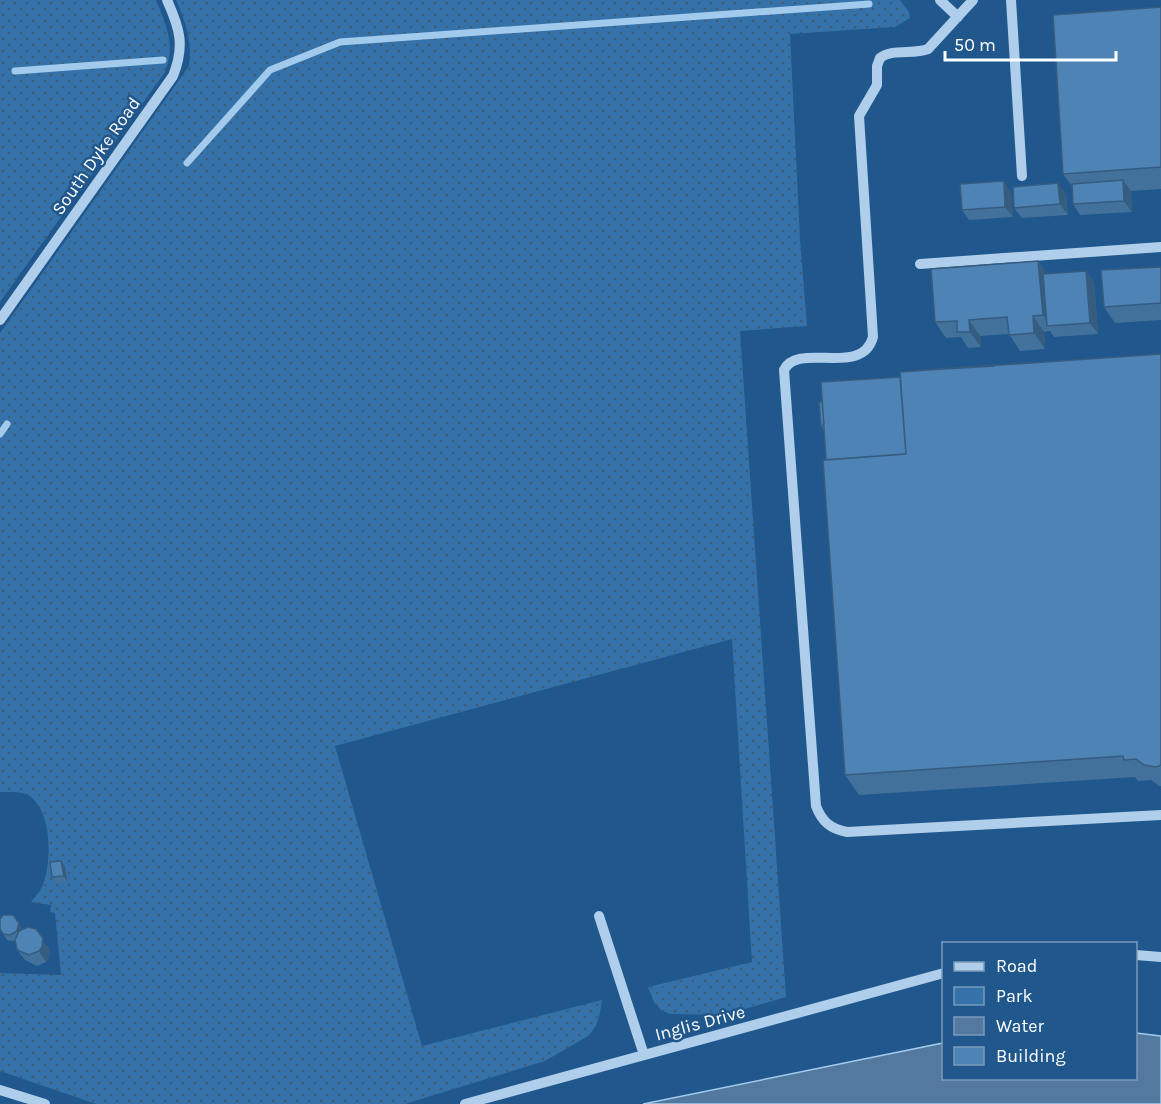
<svg xmlns="http://www.w3.org/2000/svg" width="1161" height="1104" font-family="Karla,sans-serif">
<style>
.green{fill:url(#green-dots)}
.water{fill:#53799e;stroke:#a2caed;stroke-width:1.5}
.lines{fill:none;stroke-linecap:round;stroke-linejoin:round}
.stream{stroke:#a2caed;stroke-width:7}
.minor{stroke:#aeceeb;stroke-width:10}
.wall{fill:#42719c}
.shaded-wall{fill:#365c7f}
.building{fill:#4d83b5;stroke:#365c7f;stroke-width:1.5}
.labels{text-anchor:middle;stroke-width:5;stroke-linejoin:round;paint-order:stroke}
.street-label{font-size:18px;fill:#fff;stroke:#20578c}
</style>
<defs>
<pattern id="green-dots" width="8" height="8" patternUnits="userSpaceOnUse" patternTransform="scale(1.5)"><rect width="8" height="8" fill="#3472a9"/><path d="M2 2h.1M6 6h.1" fill="none" stroke="#415d76" stroke-width="1.8" stroke-linecap="round"/></pattern>
</defs>
<rect width="100%" height="100%" fill="#20578c"/>
<path class="green" d="M0,0H156C166,25 176,45 165,72L0,302Z
M176,0H900L909,12L910,18L895,27L790,34L800,239L807,326L740,331L786,997L724,1015L670,1014L661,1010L654,1002L648,987L752,962L732,639L335,746L422,1046L602,1000C600,1013 599,1026 588,1036L545,1061L405,1104H96L0,1071V973L61,975L55,913L50,912L51,905L31,902C34,898 39,893 42,887C52,864 53,810 28,795C20,791 9,792 0,792V333L189,66C192,39 186,24 176,0Z"/>
<path class="water" d="M1136,1033L1161,1036V1104H643L943,1043L944,1078H1136Z"/>
<g class="lines">
<path class="stream" d="M15,71L163,60
M187,163L270,70L340,42L869,4
M0,434L7,424"/>
<path class="minor" d="M940,0L958,17
M973,0L928,49C913,55 893,48 880,58L877,66V85L859,116L873,337C862,378 798,341 784,370L816,806C822,822 831,829 847,832L1161,815
M1011,0L1022,176
M920,264L1161,247
M0,320L173,76C185,46 180,29 167,0
M599,916L644,1055
M1136,955L1161,957
M0,1090L45,1104
M465,1104L944,973"/>
</g>
<path class="wall" d="M1161,7V189L1131,191L1132,212L1080,215L1073,204L1072,186L1063,174Z
M1011,192L1013,217L969,220L962,210Z
M1066,194L1068,215L1022,218L1014,208Z
M1038,261L1047,274L1086,271L1094,282L1098,334L1054,337L1050,331L1044,332L1045,349L1020,351L1009,334L980,336L981,347L968,348L961,337L946,338L935,322Z
M1161,267V320L1115,323L1104,307Z
M1161,354V786H1159L1151,780L1138,781L1135,777L859,795L845,775L826,460L824,430L821,426L822,402L900,377L995,365Z
M65,866L67,881L56,883L52,877Z
M0,929H23L50,949L49,958L46,962L37,966L25,960L17,950L15,940L13,941L7,940Z"/>
<path class="shaded-wall" d="M1123,180L1131,191L1132,212L1124,201Z
M1004,181L1011,192L1013,217L1005,207Z
M1058,183L1066,194L1068,215L1060,204Z
M1038,261L1049,277L1050,326L1043,315Z
M1086,271L1094,282L1098,334L1090,323Z
M1033,316L1044,332L1045,349L1034,333Z
M969,320L980,336L981,347L970,332Z
M61,861L65,866L67,881L64,876Z
M19,923L23,929L21,936L17,931Z
M36,929L50,949L49,958L46,962L39,951Z"/>
<path class="building" d="M1161,7V167L1063,174L1053,15Z
M1123,180L1124,201L1073,204L1072,184Z
M1004,181L1005,207L962,210L960,184Z
M1058,183L1060,204L1014,208L1013,187Z
M1038,261L1043,315L1033,316L1034,333L1009,335L1007,317L969,320L970,332H957V321L935,322L931,269Z
M1161,267V303L1104,307L1101,270Z
M1086,271L1090,323L1047,326L1043,274Z
M1161,354V765L1156,767L1144,765L1136,759L1124,760L1123,756L845,775L823,460L906,454L900,372Z
M994,365V366L910,371Z
M900,377L906,454L826,460L821,382Z
M819,402H822L824,425L821,426Z
M61,861L64,876L52,877L50,862Z
M3,915H13L19,923L17,931L10,935L3,934L0,929V919Z
M28,927L36,929L43,938L42,947L39,951L29,955L17,950L15,940L19,931Z"/>
<g class="labels">
<g class="street-label">
<text transform="translate(96 156) rotate(-55)" y="6">South Dyke Road</text>
<text transform="translate(700 1023) rotate(-15)" y="6">Inglis Drive</text>
</g>
</g>
<rect x="942" y="942" width="195" height="138" fill="#20578c" stroke="#799aba" stroke-width="1.5"/>
<rect x="954" y="962" width="30" height="9" fill="#aeceeb" stroke="#799aba" stroke-width="1.5"/>
<text x="996" y="972" font-size="18" fill="#ffffff">Road</text>
<rect x="954" y="987" width="30" height="18" fill="#3472a9" stroke="#799aba" stroke-width="1.5"/>
<text x="996" y="1002" font-size="18" fill="#ffffff">Park</text>
<rect x="954" y="1017" width="30" height="18" fill="#53799e" stroke="#799aba" stroke-width="1.5"/>
<text x="996" y="1032" font-size="18" fill="#ffffff">Water</text>
<rect x="954" y="1047" width="30" height="18" fill="#4d83b5" stroke="#799aba" stroke-width="1.5"/>
<text x="996" y="1062" font-size="18" fill="#ffffff">Building</text>
<path d="M945 51v9h171v-9" fill="none" stroke="#ffffff" stroke-width="3"/>
<text x="954" y="51" font-size="18" fill="#ffffff" stroke="#20578c" stroke-width="4.5" paint-order="stroke">50 m</text>
</svg>
